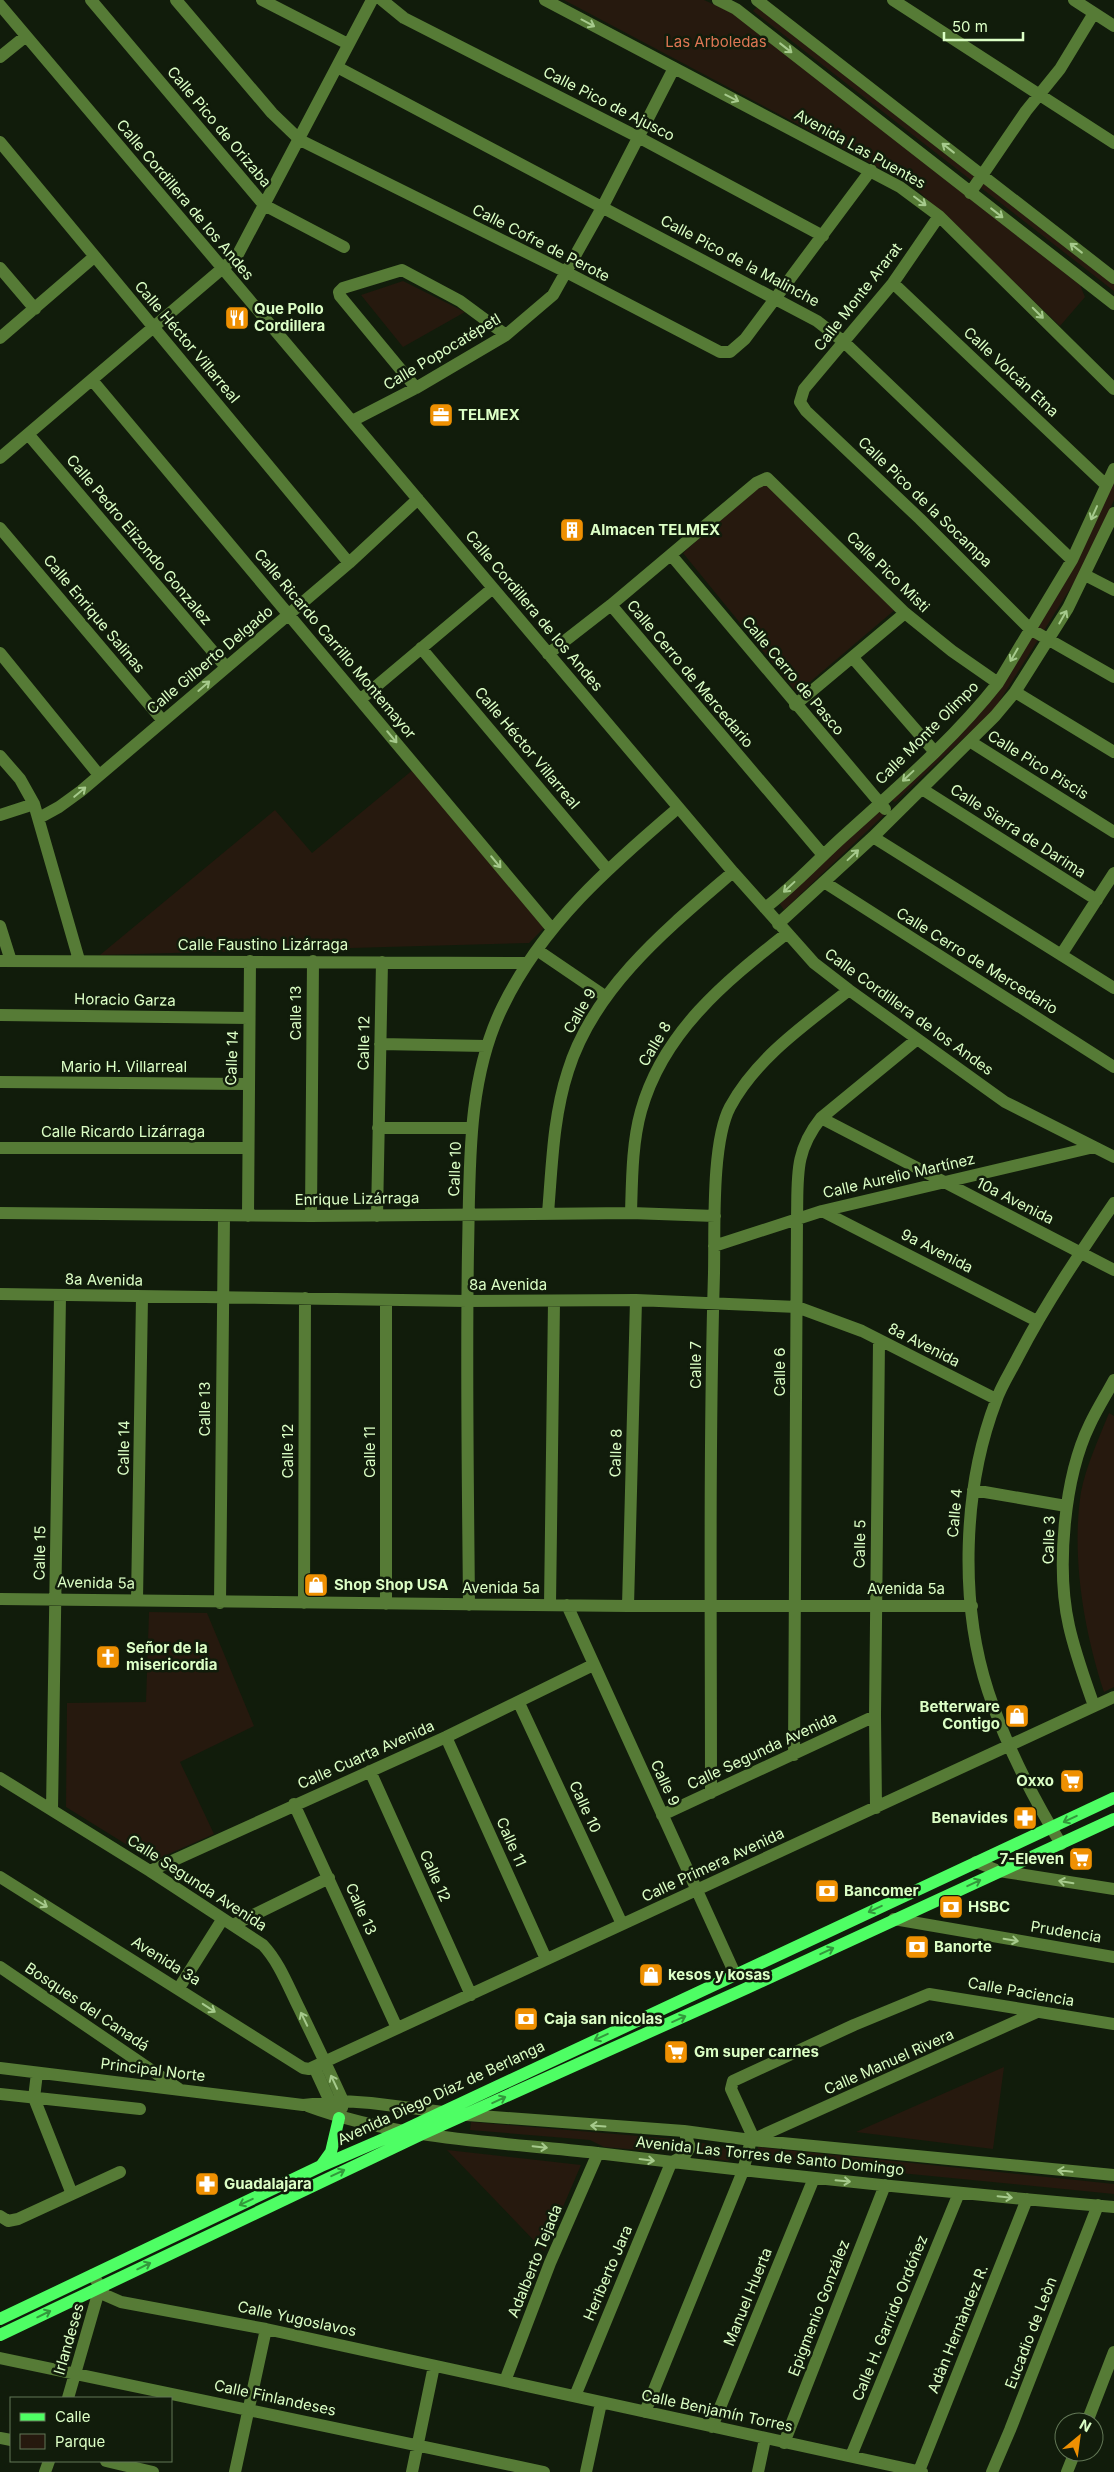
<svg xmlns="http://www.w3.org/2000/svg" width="1114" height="2472" font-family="Inter,sans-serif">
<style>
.green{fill:#26190e}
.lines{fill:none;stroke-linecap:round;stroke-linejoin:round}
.minor{stroke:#567b36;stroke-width:12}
.major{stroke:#4efe64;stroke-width:12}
.oneway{stroke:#a6ca8c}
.oneway2{stroke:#33983c}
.labels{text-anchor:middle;stroke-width:5;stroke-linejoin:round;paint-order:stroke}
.park-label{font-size:15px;fill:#dd7654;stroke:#111c0b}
.street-label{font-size:15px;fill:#dcffc6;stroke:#111c0b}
.poi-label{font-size:15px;font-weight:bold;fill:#dcffc6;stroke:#111c0b;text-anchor:start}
</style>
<rect width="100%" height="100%" fill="#111c0b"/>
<path class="green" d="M564,0H704L735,14L1080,285L1085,297L1060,326L912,185Z
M757,7L1114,282V291L753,11Z
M403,281L465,312L403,347L361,295Z
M764,480L897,608L797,693L683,553Z
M1114,480V500L1085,565L994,710L895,802L889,799L987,705Z
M414,769L545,927L529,943L100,955L275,810L312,853Z
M878,808L885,814L784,910L780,904Z
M1109,1413L1114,1416V1687L1104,1692C1084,1631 1071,1556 1081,1492C1086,1466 1099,1438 1109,1413Z
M149,1612L207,1613L254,1726L180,1762L214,1834L153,1861L66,1807L67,1703L146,1702Z
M1004,2067L993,2149L856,2132Z
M471,2122L675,2139L683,2147L675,2153L604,2147L590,2140L470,2130Z
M696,2142L732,2148L735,2153L728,2161L695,2155Z
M758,2147L1114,2184V2194L758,2159Z
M447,2150L581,2165L544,2251Z"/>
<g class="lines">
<path class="minor" d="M91,0L264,205L344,247
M176,0L272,113L300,140L566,272L720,352H730L745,339L871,170
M262,0L348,44
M382,0L404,18L638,137L823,236
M545,0L900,187L939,216L1114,389
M718,0L736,9L1114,304
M757,0L1114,278
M893,0L1114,143
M1074,0L1114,26
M0,5L733,872L814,963L849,990L1005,1102L1114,1157
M0,57L26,36
M337,67L817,321L844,342L1072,560
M0,142L349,563
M970,193L1026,111L1060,69L1094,13
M939,216L893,283L804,389L800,402L806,411L920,519L1030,629L1114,677
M0,268L35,309
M893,283L1106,485
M0,338L94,257
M92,380L552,929
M416,388L340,296L339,292L343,288L402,270L460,301L506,335
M352,421L416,388L506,335L553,295L603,206L674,68
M28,434L226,667
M0,458L237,256L372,0
M0,528L163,721
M671,555L885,809
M1085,575L1114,590
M611,605L823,855
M421,648L607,869
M0,653L99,775
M548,654L611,605L756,483L767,478L905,613L952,651L998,683
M853,658L934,751
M1015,692L1114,752
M361,699L493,588
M795,705L905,613
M971,742L1114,832
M0,756L20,779L34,804L79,960
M922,789L1097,900
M0,815L34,804
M39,818L59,807L81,791L349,563L418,499
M873,837L1114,988
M824,882L1114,1067
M765,908C794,886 819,858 846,834C899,786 954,739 998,683L1072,560L1114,469
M778,924L873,837L995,716L1015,692L1068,608L1114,513
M0,926L11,961
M537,950L606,997
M1061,955L1114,873
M0,961L526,963
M0,1015L249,1018
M380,1044L486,1046
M0,1082L247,1084
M821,1118L1114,1270
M378,1128H472
M0,1148H247
M822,1211L1037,1321
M0,1213L311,1216L631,1213L715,1216
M548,1213C552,1166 553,1117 568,1071C594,987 669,927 733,872
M631,1213C632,1180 632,1143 641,1111C663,1032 725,982 786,934
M248,1216L250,961
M311,1216L313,961
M377,1216L382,962
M714,1246L822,1211L1094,1147
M0,1294L467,1301L636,1300L797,1307L862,1331L996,1399
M386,1300V1604
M973,1490L1066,1506
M0,1599L628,1606H972
M137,1600L142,1297
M220,1603L224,1216
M304,1603L305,1298
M469,1605C468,1487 466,1369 468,1251C470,1170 466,1080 503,1006C543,924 610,866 678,808
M550,1605L554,1301
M567,1605L735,1974
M628,1606L636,1300
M519,1703L622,1924
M1094,1706C1085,1680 1075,1653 1069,1626C1056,1568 1064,1477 1090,1424C1097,1409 1106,1395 1114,1380
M446,1737L546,1959
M794,1755L797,1218C798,1177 794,1152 821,1118L916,1040
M370,1771L471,1995
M0,1778L150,1871L263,1945C279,1962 288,1986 299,2008C314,2039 329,2070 343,2101L342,2108
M711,1793C711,1620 709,1446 714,1273C715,1231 711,1143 730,1107C757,1057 806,1024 849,990
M294,1804L397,2028
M876,1808L875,1716L879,1341
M52,1810L60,1296
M662,1815L875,1716
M1061,1844C1032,1796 1005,1743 988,1691C959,1602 963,1487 996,1401C1001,1386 1011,1371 1018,1357C1046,1303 1080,1253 1114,1203
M976,1862L999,1871L1114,1889
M150,1871L446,1737L593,1665
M0,1877L303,2068L309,2069L1114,1697
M894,1919L1114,1957
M233,1925L329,1878
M0,1967L179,2089
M179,1988L222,1920
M314,2067L333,2108
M0,2068L303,2105L343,2101L371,2103L467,2115L684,2131L751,2140L1114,2175
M37,2073L34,2098L72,2194
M0,2094L140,2109
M308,2106C400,2140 501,2142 597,2153C769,2174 941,2192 1114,2207
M754,2139L1037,2012
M0,2216L8,2221L18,2219L120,2172
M93,2275L105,2295L121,2302L266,2329L922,2472
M0,2358L544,2472
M505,2381L550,2263L598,2153
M575,2396L671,2163L685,2155L690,2147L684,2131
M68,2398L100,2287
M645,2412L743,2171L751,2140L754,2139L731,2089L733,2081L854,2025L929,1994L1114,2024
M1087,2422L1114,2352
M712,2427L814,2178
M0,2438L11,2440
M784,2443L885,2185
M851,2456L959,2193
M106,2461L153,2472
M919,2471L1027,2199
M45,2472L49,2461
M235,2472L266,2329
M412,2472L434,2366
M586,2472L601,2403
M758,2472L765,2439
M992,2472L1010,2430L1098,2205
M1067,2472L1075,2452"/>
<path class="major" d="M321,2166L331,2152L339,2118
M0,2319L321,2166L402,2131L1114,1798
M0,2335L422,2134L747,1988L1114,1819"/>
</g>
<defs><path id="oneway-shaft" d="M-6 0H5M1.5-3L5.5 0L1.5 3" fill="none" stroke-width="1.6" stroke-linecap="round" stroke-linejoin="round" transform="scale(1.25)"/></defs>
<g class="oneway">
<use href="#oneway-shaft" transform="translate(588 23) rotate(28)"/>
<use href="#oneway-shaft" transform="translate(786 48) rotate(38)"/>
<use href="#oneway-shaft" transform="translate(732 98) rotate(27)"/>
<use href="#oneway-shaft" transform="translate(948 148) rotate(-142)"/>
<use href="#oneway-shaft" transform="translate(920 201) rotate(37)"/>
<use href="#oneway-shaft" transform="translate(997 213) rotate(38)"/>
<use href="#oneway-shaft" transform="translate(1076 248) rotate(-142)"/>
<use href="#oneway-shaft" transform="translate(1038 313) rotate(45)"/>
<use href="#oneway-shaft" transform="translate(1094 513) rotate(114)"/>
<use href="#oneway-shaft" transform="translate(1063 617) rotate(-60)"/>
<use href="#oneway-shaft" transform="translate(1014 655) rotate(120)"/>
<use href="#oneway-shaft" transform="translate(204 686) rotate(-41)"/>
<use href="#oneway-shaft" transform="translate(392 737) rotate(50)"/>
<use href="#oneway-shaft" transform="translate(908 776) rotate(137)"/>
<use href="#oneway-shaft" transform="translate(80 792) rotate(-40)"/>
<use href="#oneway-shaft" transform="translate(853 855) rotate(-43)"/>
<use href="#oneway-shaft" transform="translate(496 862) rotate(50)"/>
<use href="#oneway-shaft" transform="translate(789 887) rotate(137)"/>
<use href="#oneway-shaft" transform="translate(1066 1882) rotate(-171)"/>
<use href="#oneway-shaft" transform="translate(41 1903) rotate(32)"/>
<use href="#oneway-shaft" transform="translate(1011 1940) rotate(9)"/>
<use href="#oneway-shaft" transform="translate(209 2008) rotate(33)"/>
<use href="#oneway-shaft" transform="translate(304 2019) rotate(-116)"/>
<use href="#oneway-shaft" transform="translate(334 2082) rotate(-115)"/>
<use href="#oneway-shaft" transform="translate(598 2126) rotate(-176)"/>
<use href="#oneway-shaft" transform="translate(540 2147) rotate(6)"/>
<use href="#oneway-shaft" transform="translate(647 2160) rotate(7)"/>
<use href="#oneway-shaft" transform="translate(1065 2171) rotate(-174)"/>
<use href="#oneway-shaft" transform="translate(843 2181) rotate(5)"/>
<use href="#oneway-shaft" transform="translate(1005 2197) rotate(6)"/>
</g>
<g class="oneway2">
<use href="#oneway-shaft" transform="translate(1070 1819) rotate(155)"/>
<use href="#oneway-shaft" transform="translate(974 1883) rotate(-25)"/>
<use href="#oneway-shaft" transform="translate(875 1909) rotate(155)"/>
<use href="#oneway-shaft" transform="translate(827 1951) rotate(-25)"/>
<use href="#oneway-shaft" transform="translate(679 2019) rotate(-24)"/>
<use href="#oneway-shaft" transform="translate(601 2037) rotate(155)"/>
<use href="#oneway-shaft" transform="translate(499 2100) rotate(-25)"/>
<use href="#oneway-shaft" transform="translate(338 2173) rotate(-25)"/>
<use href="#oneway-shaft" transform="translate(246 2202) rotate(155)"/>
<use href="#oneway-shaft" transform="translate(144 2266) rotate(-26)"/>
<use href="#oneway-shaft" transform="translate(44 2314) rotate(-26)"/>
</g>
<defs>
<symbol id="restaurant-square" viewBox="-11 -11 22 22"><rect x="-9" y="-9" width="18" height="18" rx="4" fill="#ef9002" stroke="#111c0b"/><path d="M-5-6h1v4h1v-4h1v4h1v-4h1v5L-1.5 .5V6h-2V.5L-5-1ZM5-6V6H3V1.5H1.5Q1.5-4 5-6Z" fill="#fff"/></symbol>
<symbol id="office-square" viewBox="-11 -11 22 22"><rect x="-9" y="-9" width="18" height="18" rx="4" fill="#ef9002" stroke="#111c0b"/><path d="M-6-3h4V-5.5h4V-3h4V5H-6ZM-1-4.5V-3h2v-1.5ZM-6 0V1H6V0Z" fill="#fff"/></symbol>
<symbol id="building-square" viewBox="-11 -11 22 22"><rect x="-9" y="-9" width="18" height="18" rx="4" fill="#ef9002" stroke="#111c0b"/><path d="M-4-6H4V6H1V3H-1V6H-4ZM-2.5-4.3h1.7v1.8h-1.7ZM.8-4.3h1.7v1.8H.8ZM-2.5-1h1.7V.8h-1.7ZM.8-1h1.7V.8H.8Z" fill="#fff"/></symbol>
<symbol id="shop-square" viewBox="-11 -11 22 22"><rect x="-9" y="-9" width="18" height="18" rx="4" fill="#ef9002" stroke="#111c0b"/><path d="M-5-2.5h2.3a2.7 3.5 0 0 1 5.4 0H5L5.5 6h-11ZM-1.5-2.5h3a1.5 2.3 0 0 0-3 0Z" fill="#fff"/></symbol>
<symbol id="church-square" viewBox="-11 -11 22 22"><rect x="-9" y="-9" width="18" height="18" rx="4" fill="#ef9002" stroke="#111c0b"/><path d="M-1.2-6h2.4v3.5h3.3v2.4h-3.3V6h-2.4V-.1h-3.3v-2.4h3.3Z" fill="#fff"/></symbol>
<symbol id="supermarket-square" viewBox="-11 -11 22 22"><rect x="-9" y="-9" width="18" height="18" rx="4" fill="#ef9002" stroke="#111c0b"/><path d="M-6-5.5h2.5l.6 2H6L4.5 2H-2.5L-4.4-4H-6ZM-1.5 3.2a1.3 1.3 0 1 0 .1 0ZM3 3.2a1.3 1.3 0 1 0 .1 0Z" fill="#fff"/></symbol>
<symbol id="pharmacy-square" viewBox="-11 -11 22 22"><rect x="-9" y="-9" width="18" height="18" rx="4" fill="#ef9002" stroke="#111c0b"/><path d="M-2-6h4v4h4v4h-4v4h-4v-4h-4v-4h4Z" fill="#fff"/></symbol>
<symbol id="bank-square" viewBox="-11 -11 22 22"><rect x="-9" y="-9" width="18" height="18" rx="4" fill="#ef9002" stroke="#111c0b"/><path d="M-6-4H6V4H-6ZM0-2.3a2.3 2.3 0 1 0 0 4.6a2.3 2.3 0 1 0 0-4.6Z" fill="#fff"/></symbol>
</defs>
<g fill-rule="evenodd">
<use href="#restaurant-square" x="223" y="304" width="28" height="28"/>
<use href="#office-square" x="427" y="401" width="28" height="28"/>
<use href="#building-square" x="558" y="516" width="28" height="28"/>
<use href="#shop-square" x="302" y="1571" width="28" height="28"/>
<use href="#church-square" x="94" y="1643" width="28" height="28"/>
<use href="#shop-square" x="1003" y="1702" width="28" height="28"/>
<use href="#supermarket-square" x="1058" y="1767" width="28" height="28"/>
<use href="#pharmacy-square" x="1011" y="1804" width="28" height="28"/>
<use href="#supermarket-square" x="1067" y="1845" width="28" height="28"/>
<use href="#bank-square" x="813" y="1877" width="28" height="28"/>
<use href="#bank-square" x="937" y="1893" width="28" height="28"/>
<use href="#bank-square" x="903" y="1933" width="28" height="28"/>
<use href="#shop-square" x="637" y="1961" width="28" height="28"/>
<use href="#bank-square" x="512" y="2005" width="28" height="28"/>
<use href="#supermarket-square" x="662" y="2038" width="28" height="28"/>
<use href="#pharmacy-square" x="193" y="2170" width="28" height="28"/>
</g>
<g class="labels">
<g class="park-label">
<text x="716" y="47">Las Arboledas</text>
</g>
<g class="street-label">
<text transform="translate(609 104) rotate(27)" y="5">Calle Pico de Ajusco</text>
<text transform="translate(219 127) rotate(50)" y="5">Calle Pico de Orizaba</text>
<text transform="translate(860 149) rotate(29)" y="5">Avenida Las Puentes</text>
<text transform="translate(185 200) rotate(50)" y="5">Calle Cordillera de los Andes</text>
<text transform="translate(541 243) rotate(27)" y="5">Calle Cofre de Perote</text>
<text transform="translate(740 261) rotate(28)" y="5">Calle Pico de la Malinche</text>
<text transform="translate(858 297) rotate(-52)" y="5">Calle Monte Ararat</text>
<text transform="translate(187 342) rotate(50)" y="5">Calle Héctor Villarreal</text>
<text transform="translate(442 352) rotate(-31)" y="5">Calle Popocatépetl</text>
<text transform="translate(1011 372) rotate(43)" y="5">Calle Volcán Etna</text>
<text transform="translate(925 502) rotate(44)" y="5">Calle Pico de la Socampa</text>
<text transform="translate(139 540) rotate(50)" y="5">Calle Pedro Elizondo Gonzalez</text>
<text transform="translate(888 572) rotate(44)" y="5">Calle Pico Misti</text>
<text transform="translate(534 611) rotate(50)" y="5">Calle Cordillera de los Andes</text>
<text transform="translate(94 614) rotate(50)" y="5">Calle Enrique Salinas</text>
<text transform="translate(335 644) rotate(50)" y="5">Calle Ricardo Carrillo Montemayor</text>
<text transform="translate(210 660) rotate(-40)" y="5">Calle Gilberto Delgado</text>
<text transform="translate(690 674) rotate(50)" y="5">Calle Cerro de Mercedario</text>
<text transform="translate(793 676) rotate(50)" y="5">Calle Cerro de Pasco</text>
<text transform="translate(927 733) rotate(-45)" y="5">Calle Monte Olimpo</text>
<text transform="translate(527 748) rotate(50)" y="5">Calle Héctor Villarreal</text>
<text transform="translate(1038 765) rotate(32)" y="5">Calle Pico Piscis</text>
<text transform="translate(1018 831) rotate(33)" y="5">Calle Sierra de Darima</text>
<text x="263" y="950">Calle Faustino Lizárraga</text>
<text transform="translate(977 961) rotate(32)" y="5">Calle Cerro de Mercedario</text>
<text transform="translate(125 1000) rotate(1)" y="5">Horacio Garza</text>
<text transform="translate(580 1011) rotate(-60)" y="5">Calle 9</text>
<text transform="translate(909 1012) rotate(36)" y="5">Calle Cordillera de los Andes</text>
<text transform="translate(296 1013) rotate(-90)" y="5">Calle 13</text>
<text transform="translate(364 1043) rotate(-89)" y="5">Calle 12</text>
<text transform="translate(655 1044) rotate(-59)" y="5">Calle 8</text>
<text transform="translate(232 1058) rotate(-88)" y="5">Calle 14</text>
<text x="124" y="1072">Mario H. Villarreal</text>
<text x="123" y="1137">Calle Ricardo Lizárraga</text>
<text transform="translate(455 1169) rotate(-88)" y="5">Calle 10</text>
<text transform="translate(899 1176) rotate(-13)" y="5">Calle Aurelio Martínez</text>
<text transform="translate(357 1199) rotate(-1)" y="5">Enrique Lizárraga</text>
<text transform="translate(1015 1201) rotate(27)" y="5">10a Avenida</text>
<text transform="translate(937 1251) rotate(27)" y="5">9a Avenida</text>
<text transform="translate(104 1280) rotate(1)" y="5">8a Avenida</text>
<text x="508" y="1290">8a Avenida</text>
<text transform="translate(924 1345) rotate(27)" y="5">8a Avenida</text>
<text transform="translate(696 1365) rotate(-90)" y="5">Calle 7</text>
<text transform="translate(780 1372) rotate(-90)" y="5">Calle 6</text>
<text transform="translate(205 1409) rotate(-90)" y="5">Calle 13</text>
<text transform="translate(124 1448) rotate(-89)" y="5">Calle 14</text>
<text transform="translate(288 1451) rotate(-90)" y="5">Calle 12</text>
<text transform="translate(370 1452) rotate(-90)" y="5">Calle 11</text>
<text transform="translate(616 1453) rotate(-88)" y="5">Calle 8</text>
<text transform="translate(955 1513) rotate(-85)" y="5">Calle 4</text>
<text transform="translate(1049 1540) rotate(-88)" y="5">Calle 3</text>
<text transform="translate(860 1544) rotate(-89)" y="5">Calle 5</text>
<text transform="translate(40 1553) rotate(-89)" y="5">Calle 15</text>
<text transform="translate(96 1583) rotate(1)" y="5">Avenida 5a</text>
<text x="501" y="1593">Avenida 5a</text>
<text x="906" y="1594">Avenida 5a</text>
<text transform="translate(762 1751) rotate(-25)" y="5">Calle Segunda Avenida</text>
<text transform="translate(366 1755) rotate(-24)" y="5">Calle Cuarta Avenida</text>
<text transform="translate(665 1783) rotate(65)" y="5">Calle 9</text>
<text transform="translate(585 1807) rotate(65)" y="5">Calle 10</text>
<text transform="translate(511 1842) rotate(66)" y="5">Calle 11</text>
<text transform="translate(713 1865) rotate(-25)" y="5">Calle Primera Avenida</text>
<text transform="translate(435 1876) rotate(66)" y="5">Calle 12</text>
<text transform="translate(197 1883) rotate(33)" y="5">Calle Segunda Avenida</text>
<text transform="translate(361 1909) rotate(66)" y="5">Calle 13</text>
<text transform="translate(1066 1932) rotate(9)" y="5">Prudencia</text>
<text transform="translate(166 1961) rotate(32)" y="5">Avenida 3a</text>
<text transform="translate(1021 1992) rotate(10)" y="5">Calle Paciencia</text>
<text transform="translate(87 2007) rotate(34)" y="5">Bosques del Canadá</text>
<text transform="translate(889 2062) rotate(-24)" y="5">Calle Manuel Rivera</text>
<text transform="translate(153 2070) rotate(7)" y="5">Principal Norte</text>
<text transform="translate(441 2093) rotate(-25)" y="5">Avenida Diego Díaz de Berlanga</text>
<text transform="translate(770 2156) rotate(6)" y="5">Avenida Las Torres de Santo Domingo</text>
<text transform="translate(535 2261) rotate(-68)" y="5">Adalberto Tejada</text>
<text transform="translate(608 2273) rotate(-67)" y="5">Heriberto Jara</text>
<text transform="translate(748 2297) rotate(-68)" y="5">Manuel Huerta</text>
<text transform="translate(819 2308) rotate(-69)" y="5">Epigmenio González</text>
<text transform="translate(890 2318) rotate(-68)" y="5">Calle H. Garrido Ordóñez</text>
<text transform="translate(297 2319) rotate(12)" y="5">Calle Yugoslavos</text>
<text transform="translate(958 2329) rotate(-68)" y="5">Adàn Hernàndez R.</text>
<text transform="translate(1031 2333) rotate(-69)" y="5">Eucadio de Leòn</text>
<text transform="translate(69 2339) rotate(-74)" y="5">Irlandeses</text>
<text transform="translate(275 2398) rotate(12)" y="5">Calle Finlandeses</text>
<text transform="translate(717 2411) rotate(12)" y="5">Calle Benjamín Torres</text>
</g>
<g class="poi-label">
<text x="254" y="314">Que Pollo<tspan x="254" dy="17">Cordillera</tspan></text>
<text x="458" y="420">TELMEX</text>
<text x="590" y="535">Almacen TELMEX</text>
<text x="334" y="1590">Shop Shop USA</text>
<text x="126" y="1653">Señor de la<tspan x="126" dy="17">misericordia</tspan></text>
<text x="1000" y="1712" text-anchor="end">Betterware<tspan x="1000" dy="17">Contigo</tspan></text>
<text x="1054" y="1786" text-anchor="end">Oxxo</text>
<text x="1008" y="1823" text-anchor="end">Benavides</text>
<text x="1064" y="1864" text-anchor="end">7-Eleven</text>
<text x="844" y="1896">Bancomer</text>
<text x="968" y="1912">HSBC</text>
<text x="934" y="1952">Banorte</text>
<text x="668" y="1980">kesos y kosas</text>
<text x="544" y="2024">Caja san nicolas</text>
<text x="694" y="2057">Gm super carnes</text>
<text x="224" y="2189">Guadalajara</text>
</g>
</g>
<rect x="10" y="2397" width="162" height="65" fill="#111c0b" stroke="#627756"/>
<rect x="20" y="2413" width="25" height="8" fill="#4efe64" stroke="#627756"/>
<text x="55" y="2422" font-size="15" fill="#dcffc6">Calle</text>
<rect x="20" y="2434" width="25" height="15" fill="#26190e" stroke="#627756"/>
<text x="55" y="2447" font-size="15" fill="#dcffc6">Parque</text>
<g transform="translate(1079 2437) rotate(29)"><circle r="24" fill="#111c0b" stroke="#627756"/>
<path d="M0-4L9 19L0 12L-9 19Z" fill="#ef9002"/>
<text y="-8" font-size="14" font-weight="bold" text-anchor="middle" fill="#dcffc6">N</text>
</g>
<path d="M944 32v8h79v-8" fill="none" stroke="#dcffc6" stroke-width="2.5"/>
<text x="952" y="32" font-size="15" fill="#dcffc6" stroke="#111c0b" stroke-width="4" paint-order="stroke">50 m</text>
</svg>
